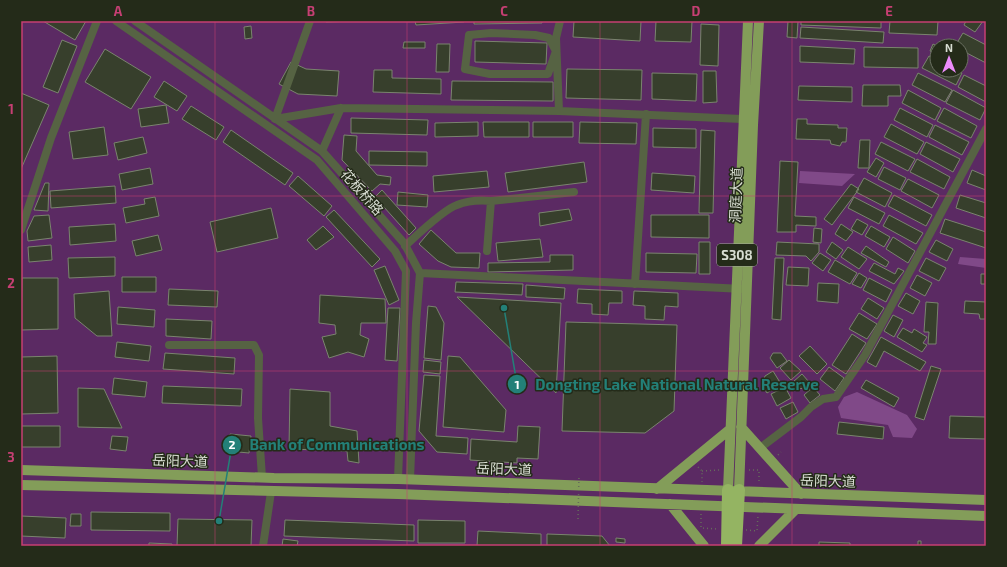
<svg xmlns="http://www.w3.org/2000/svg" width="1007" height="567" font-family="'Exo 2','Noto Sans SC',sans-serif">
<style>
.green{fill:#5b2a63;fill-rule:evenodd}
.forest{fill:#804988}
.building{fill:#373f2c;stroke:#7a846e}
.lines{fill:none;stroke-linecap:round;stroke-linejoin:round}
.path{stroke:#656b5b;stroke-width:1.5;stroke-dasharray:1 3;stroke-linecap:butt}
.minor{stroke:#566343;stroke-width:8}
.major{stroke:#839d59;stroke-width:10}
.highway{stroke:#94b462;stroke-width:12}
.path-bridge{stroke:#656b5b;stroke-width:1.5;stroke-dasharray:1 3;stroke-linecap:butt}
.grid{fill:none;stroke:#c63f73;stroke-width:1;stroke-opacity:0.55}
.labels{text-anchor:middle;stroke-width:3;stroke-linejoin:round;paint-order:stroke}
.shield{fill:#242b19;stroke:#a2a89a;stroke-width:1}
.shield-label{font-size:13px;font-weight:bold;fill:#d8ddd2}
.street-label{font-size:14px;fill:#d8ddd2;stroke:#242b19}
.leader{fill:none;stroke:#238078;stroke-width:1.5}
.callout-dot{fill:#238078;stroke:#242b19;stroke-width:1.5}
.mark-label{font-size:12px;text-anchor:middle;font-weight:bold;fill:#fff}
.callout-label{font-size:15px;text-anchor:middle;font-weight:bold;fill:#238078;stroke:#242b19;stroke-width:3;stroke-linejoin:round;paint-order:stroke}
.neatline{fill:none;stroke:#c63f73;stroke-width:1.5}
.grid-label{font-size:13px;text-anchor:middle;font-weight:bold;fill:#c63f73}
</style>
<rect width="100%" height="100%" fill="#242b19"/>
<path class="green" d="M21,21H986V546H21ZM937,46H961V70H937Z"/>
<path class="forest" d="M800,171L855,174L842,186L799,183Z
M960,257L986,259V268L958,264Z
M857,392L907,415L917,429L912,438L893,437L888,425L841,418L838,407L844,397Z"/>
<path class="building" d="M43,21H86L75,40Z
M326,21H354L326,22Z
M415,21H464V22L416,25Z
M474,21H542V23L474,24Z
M574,21H641L640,41L573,37Z
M656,21H692L691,42L655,41Z
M788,21H798L797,38L787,37Z
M801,21H881V28L801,25Z
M890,21H938L937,35L889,33Z
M966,21H983L975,32L964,25Z
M701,24L719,25L718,66L700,65Z
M251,26L252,38L245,39L244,27Z
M801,27L884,32L883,43L800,38Z
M963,33L986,45V63L961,50V46H955Z
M62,40L77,46L58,93L43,87Z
M475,41L547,43L546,64L475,62Z
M945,41L951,44L950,46H942Z
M404,42H425V48H403Z
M437,44H450L449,72H436Z
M933,44L937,46V54L930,51Z
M800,46L855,49L854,64L800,62Z
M864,47L918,48V68L864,67Z
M105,49L151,77L131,109L85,82Z
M929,56L937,60V70H956L962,73L956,85L922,68Z
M291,62L306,69L339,71L337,96L298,94L279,84Z
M567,69L642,70L641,100L566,98Z
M374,70H392V78L441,79V94L373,92Z
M703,71H716L717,102L703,103Z
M652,73L697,74L696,101L652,99Z
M918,73L952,90L945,102L912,85Z
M964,75L986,86V102L958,87Z
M164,81L187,96L177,111L154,97Z
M452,81L553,82V101L451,100Z
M863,85H900L901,96H888V106H862Z
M799,86L852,87V102L798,100Z
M908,90L941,108L935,120L902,103Z
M953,90L986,108L980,120L946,103Z
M21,93L49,105L21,169Z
M166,105L169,123L141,127L138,109Z
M191,106L224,127L216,140L182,119Z
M900,108L933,125L927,137L894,120Z
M944,108L977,126L971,138L937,121Z
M351,118L428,120L427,135L351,133Z
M797,119H807V124L838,125V128H847L846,142H842L840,146L831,144L830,140L796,139Z
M478,122V136L435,137V123Z
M483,122H529V137H484Z
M533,122H573V137H533Z
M580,122L637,123L636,144L579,143Z
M891,124L924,142L917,154L884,137Z
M935,125L969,142L962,155L929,137Z
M104,127L108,155L73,159L69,132Z
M653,128L696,129V148L653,147Z
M231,130L293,173L285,185L223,142Z
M701,130L715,131L713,213H699Z
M344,135L357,136L356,151L377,175L391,177L390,185L380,184L372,191L342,160Z
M143,137L147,153L118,160L114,143Z
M860,140H870L869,168H858Z
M881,142L915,159L908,171L875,154Z
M926,142L960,159L953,172L920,154Z
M369,151L427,152V166L369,165Z
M876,158L884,163L876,177L867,172Z
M917,159L950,177L944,189L910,172Z
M780,161L798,162L795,216L816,217V226L796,225V232H777Z
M584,162L587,182L508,192L505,173Z
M884,167L906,178L900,190L878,179Z
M150,168L153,184L122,190L119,174Z
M972,170L986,176V190L967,183Z
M487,171L489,187L434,192L433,176Z
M652,173L695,176L694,193L651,190Z
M298,176L332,206L324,216L289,186Z
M864,178L892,193L885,207L856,192Z
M908,179L939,195L932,208L901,191Z
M45,183H49L48,211L34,210Z
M851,184L859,189L832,225L824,219Z
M115,186L116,203L51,208L50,191Z
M382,190L416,228L409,235L375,197Z
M398,192L428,195L427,207L397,205Z
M894,195L932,215L926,226L888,206Z
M960,195L986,203V218L956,208Z
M155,197L159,216L126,223L123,208L145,204L144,199Z
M854,197L885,213L879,224L848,208Z
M271,208L278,238L217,252L210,222Z
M569,209L572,220L540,226L539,213Z
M334,210L380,259L372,267L326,217Z
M49,215L52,238L28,241L27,231L34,216Z
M651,215H709V238L651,237Z
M889,215L923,233L916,244L883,226Z
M857,219L868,225L862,235L851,229Z
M945,219L986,232V248L940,233Z
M115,224L116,241L70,245L69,227Z
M841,224L853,232L846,241L835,234Z
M323,226L334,237L316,250L307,240Z
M871,226L890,237L884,247L865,236Z
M814,228L822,229L821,243L813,242Z
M431,230L456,253H480L479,268L451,267L438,261L419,244Z
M158,235L162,250L136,256L132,241Z
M893,237L915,251L908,263L886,249Z
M540,239L543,257L498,261L496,243Z
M936,240L953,249L947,261L929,252Z
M699,242H710V274H699Z
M777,242L819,244V252L811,261L806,256L776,255Z
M832,242L843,250L836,259L826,252Z
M51,245L52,260L29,262L28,247Z
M866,246L889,262L886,267L861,253Z
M848,247L867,259L859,269L841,257Z
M646,253L697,254L696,273L646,272Z
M820,253L831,260L823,271L812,263Z
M550,255H573V270L488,272V263L550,262Z
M115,257V276L69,278L68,258Z
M775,258H784L781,320L772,319Z
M926,258L946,268L939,281L919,271Z
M835,260L857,273L850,284L828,272Z
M874,263L895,274L898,268L904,271L894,284L869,271Z
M385,266L399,300L389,305L374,270Z
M788,267L809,268L808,286L786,285Z
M859,273L867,278L861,288L852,284Z
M981,274H986V284H981Z
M917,275L932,283L925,296L910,288Z
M122,277H156V292H122Z
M22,278H58V329L21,330Z
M869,278L892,290L886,302L863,290Z
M456,282L523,284L522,295L455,292Z
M818,283L839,284L838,303L817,301Z
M526,285L565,288L564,299L526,297Z
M169,289L218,291L217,307L168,305Z
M578,289L622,291V303H609L608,315L592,314V304L577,303Z
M109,291L112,336H97L75,318L74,294Z
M634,291L678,293V307L665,306L664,320L645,319V306L633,305Z
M906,293L920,301L913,314L898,306Z
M320,295L385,299L386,323H361L360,335L369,339L364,357L348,352L329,358L322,337L336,334L335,325L319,323Z
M457,297L561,303L556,393Z
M868,298L884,308L877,319L861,309Z
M965,301L986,302V319H980L979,314L964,313Z
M926,302L938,303L936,344H928L929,332H924Z
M428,306L436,307L444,323L441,360L424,358Z
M118,307L155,310L154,327L117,324Z
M388,308H400L397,361L385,360Z
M859,313L877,324L867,339L849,329Z
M893,315L903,320L894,337L884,331Z
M166,319L212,321L211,339L166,336Z
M566,322L677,325L674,411L645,433L562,431Z
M903,328L912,333L914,329L927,337L923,343L927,345L922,352L897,337Z
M852,334L866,343L846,374L832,365Z
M881,337L926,362L920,371L884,351L876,367L867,362Z
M117,342L151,346L149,361L115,357Z
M810,346L827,364L817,374L799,356Z
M165,353L235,358L234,374L163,369Z
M773,353H781L787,361L777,368L770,358Z
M57,356L58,413L21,414V357Z
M448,356L460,357L506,410L504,432L443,427Z
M424,360L441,362L440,374L423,372Z
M789,360L801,371L791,380L780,368Z
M931,366L941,369L924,420L915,417Z
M829,367L844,378L835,391L820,379Z
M773,371L781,384L767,393L762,386L765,376Z
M802,374L809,382L801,389L793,382Z
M424,375L440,376L436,436L468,438L467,454L437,452L419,431Z
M114,378L147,382L145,397L112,394Z
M866,380L899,398L894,407L861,388Z
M163,386L242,389L241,406L162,403Z
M785,387L791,398L777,406L771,394Z
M813,387L820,395L810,403L804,395Z
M78,388L104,389L122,428L78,427Z
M290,389L330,392V426L357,431L359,463L348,461L347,451L289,449Z
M793,402L798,412L786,419L780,408Z
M950,416L986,417V439L949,438Z
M839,422L884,427L883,439L837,434Z
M21,426H60V447H21Z
M518,426L540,427L538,459L517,458V463L470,460L471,439L517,442Z
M230,434L251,436L249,453L228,451Z
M112,436L128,437L126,451L110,449Z
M91,512L170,513V531L91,530Z
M71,514H81V526H70Z
M21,516L66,518L65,538L21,536Z
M178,519L252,520L251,546H177Z
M285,520L414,525V541L284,536Z
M418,520L465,521V543H418Z
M478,531L541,534V546H477Z
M547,534L602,536L610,546H547Z
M616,538L625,539V543L616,542Z
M283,539L298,541L297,546H282Z
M918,541H921V546H915L918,545Z
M819,542L850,543V546H819Z
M149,543L172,544V546H149Z"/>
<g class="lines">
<path class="path" d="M778,455L781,452
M698,467L702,471V482
M749,470H759V484
M702,471L719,470
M701,514V528L718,529
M746,530L757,531L758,515"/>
<path class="minor" d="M116,21L317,160L395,251L406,271L398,479
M135,21L322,151L404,243L420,273L416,323L410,480
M310,21L275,119L341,108L559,111L742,119
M491,33L535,35L549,38L556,51L548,74H490L465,69L469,35Z
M559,111L556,38L560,21
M322,151L341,108
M21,230L51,138L97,21
M405,246C416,236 444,209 457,205C467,201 480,200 491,201L574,192
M487,251L491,201
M420,273L743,289
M635,284L646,114
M169,345H254L259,355L258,418L262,477
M760,448L801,417L811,407L823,399L836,397L865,355L986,129
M263,546L271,492"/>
<path class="major" d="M741,427L801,494
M21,470L274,478L398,479L986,500
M21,485L398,494L986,516
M657,489L729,430
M728,490L748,21
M739,490L753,125L759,21
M670,504L704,546
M759,546L795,510"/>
<path class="highway" d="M727,546L728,490
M736,546L739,490"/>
<path class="path-bridge" d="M578,519L579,475"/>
</g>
<path class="grid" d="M215,21V546M407,21V546M600,21V546M792,21V546M21,196H986M21,371H986"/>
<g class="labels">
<rect class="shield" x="717" y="244" width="40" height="22" rx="3"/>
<g class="shield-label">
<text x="737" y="260">S308</text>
</g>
<g class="street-label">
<text transform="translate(362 192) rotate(49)" y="5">花板桥路</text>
<text transform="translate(736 195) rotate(-88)" y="5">洞庭大道</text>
<text transform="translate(180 461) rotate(2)" y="5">岳阳大道</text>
<text transform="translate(504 469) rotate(2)" y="5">岳阳大道</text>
<text transform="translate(828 481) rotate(2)" y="5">岳阳大道</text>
</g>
</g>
<path class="leader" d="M504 308L517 384M219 521L232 445"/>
<g class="callout-dot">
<circle cx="504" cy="308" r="4"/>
<circle cx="219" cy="521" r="4"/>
<circle cx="517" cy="384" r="10"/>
<circle cx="232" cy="445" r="10"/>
</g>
<g class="mark-label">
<text x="517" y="389">1</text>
<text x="232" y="449">2</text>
</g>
<g class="callout-label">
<text x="677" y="390">Dongting Lake National Natural Reserve</text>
<text x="337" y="450">Bank of Communications</text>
</g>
<rect width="1007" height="567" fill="none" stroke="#242b19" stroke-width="44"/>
<g transform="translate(949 58)"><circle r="19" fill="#242b19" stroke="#6c7263"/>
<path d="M0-3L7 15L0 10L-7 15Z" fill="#ec8cfb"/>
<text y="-6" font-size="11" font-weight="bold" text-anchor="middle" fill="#d8ddd2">N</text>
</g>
<rect x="22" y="22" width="963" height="523" class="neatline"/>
<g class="grid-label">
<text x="118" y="16">A</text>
<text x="311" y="16">B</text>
<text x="504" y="16">C</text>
<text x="696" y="16">D</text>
<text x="889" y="16">E</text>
<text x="11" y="114">1</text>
<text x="11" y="288">2</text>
<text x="11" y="462">3</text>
</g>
</svg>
